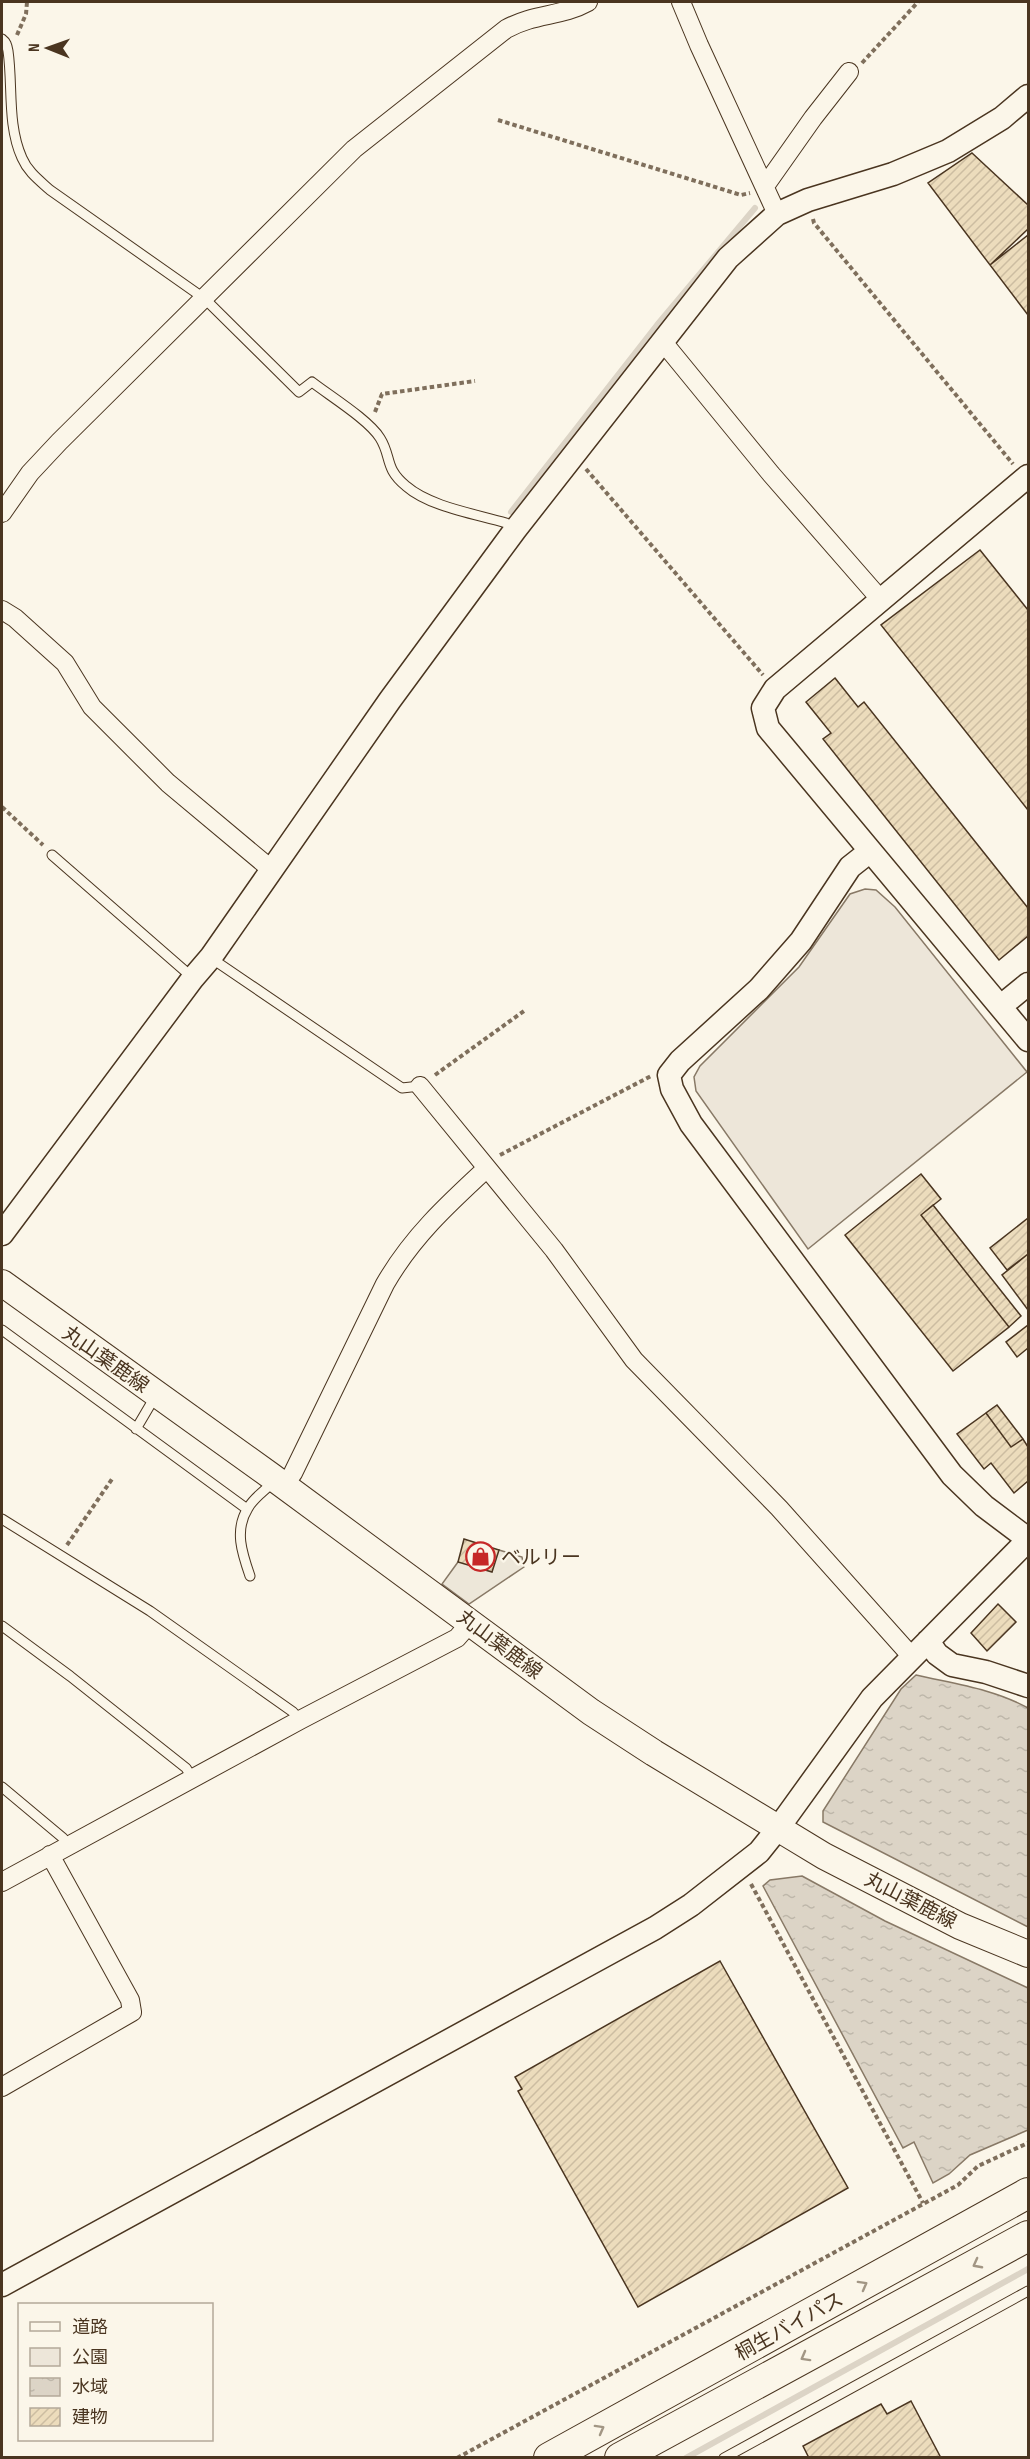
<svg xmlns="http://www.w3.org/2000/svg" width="1030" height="2459" font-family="'Sofia Sans Condensed','Noto Sans JP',sans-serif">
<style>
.park{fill:#ede6d9;stroke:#887966;stroke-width:1.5}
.parking{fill:#ede7d9;stroke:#887966;stroke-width:1.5}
.water{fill:url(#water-ripples);stroke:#887966;stroke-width:1.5}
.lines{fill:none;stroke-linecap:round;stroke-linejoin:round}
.stream{stroke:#dcd4c6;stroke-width:6}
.building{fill:url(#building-hatch);stroke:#4a3520;stroke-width:1.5}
.service-casing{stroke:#4a3520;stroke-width:11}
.minor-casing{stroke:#4a3520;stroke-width:20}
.tertiary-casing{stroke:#4a3520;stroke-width:25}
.secondary-casing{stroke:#4a3520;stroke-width:28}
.trunk-casing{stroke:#4a3520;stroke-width:32}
.path{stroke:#7f6f5c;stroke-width:4;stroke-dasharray:4.5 3;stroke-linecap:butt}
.service{stroke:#fbf6e9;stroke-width:9}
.minor{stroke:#fbf6e9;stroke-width:18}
.tertiary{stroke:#fbf6e9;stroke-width:22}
.secondary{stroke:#fbf6e9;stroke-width:26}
.trunk{stroke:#fbf6e9;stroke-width:30}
.oneway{stroke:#a29684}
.labels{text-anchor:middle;stroke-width:4.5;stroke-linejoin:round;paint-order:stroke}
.street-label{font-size:20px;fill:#4a3520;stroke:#fbf6e9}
.poi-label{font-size:20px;fill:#4a3520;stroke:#fbf6e9;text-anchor:start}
</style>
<defs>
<pattern id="water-ripples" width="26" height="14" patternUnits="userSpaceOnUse" patternTransform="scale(1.5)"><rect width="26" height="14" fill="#dcd4c6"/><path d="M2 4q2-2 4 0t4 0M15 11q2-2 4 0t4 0" fill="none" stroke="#beb7aa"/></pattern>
<pattern id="building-hatch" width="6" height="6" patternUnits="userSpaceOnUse" patternTransform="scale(1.5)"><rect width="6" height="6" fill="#ecdcbc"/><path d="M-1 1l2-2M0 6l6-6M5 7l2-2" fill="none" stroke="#ccbda1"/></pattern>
</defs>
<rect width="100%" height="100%" fill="#fbf6e9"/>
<path class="park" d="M865,889L876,890L895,907L1027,1072L808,1249L696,1091L694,1077L700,1066L799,967L850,894Z"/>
<path class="parking" d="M499,1550L522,1557L524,1567L469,1604L442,1584L458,1562Z"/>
<path class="water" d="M916,1675C955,1684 994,1689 1028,1708V1927L823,1822V1811L901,1689Z
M802,1876L885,1921L1028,1988V2130L970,2155L949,2174L933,2183L914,2142L903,2148L763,1886L770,1880Z"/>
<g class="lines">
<path class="stream" d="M511,512L657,325L755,208
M686,2458L1028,2269"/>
</g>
<path class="building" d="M972,153L1028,205V229L990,265L928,183Z
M1028,235V315L990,265Z
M980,550L1028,610V810L881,625Z
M835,678L858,707L864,702L1028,908V936L999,960L823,739L831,733L806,702Z
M921,1174L941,1199L921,1215L1009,1327L953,1371L845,1235Z
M933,1205L1021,1316L1009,1327L921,1215Z
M1028,1218V1254L1007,1270L990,1248Z
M1028,1254V1310L1002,1275Z
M1028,1325V1348L1017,1357L1006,1342Z
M997,1405L1023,1439L1011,1447L986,1413Z
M986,1413L1011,1447L1023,1439L1028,1447V1481L1014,1493L991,1463L984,1469L957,1434Z
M464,1539L499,1550L492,1572L458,1562Z
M998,1604L1016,1622L987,1651L971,1633Z
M720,1961L848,2188L638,2307L518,2091L522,2089L515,2077Z
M911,2401L941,2458H809L803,2446L881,2404L887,2414Z"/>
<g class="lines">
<defs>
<path id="service" d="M2,39C6,42 7,45 8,51C13,85 7,125 22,158C28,172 39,180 50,190L205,299L299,392L312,382C330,396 369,420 380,438C392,457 384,468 406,486C430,507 476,514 506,523L515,530
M52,855L193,978
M211,958L402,1088L420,1086
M2,1330L247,1509
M136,1429L156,1395
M2,1519L150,1611L293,1712L300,1720
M250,1576C242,1553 234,1530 248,1508C254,1497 266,1490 274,1481
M2,1626L70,1676L186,1768L193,1779
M2,1787L63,1838L69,1846
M724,2458L1028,2291"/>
<path id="minor" d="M681,2L699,45L777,214
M765,186L813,118L849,72
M663,342L771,474L881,600
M2,513L30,473L59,442L354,149L506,29C535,13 561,17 588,2
M2,610L15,618L65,663L92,707L168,783L272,870
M420,1086L554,1250L634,1360L779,1508L913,1658
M284,1486L293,1473L385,1284C412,1237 448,1204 487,1168
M2,1882L300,1720L457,1638L471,1622
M2,2087L132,2012L130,2000L50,1855"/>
<path id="tertiary" d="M1028,476L775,689L763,708L768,728L1028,1040
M869,852L850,867L801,941L759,989L680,1061L669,1075L672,1089L691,1124L952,1475L984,1506L1028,1539
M1001,1006L1028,984
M2,1234L193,978L211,957L390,700L515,530L728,258L777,214L808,200L893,174L948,151L1002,118L1028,96
M928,1641L937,1654L952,1665L986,1672L1028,1686
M2,2285L655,1928L691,1905L759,1852L779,1827L872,1698L1028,1540"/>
<path id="secondary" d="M2,1283L271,1476L591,1712L654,1753L824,1856L960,1926L1028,1954"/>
<path id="trunk" d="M549,2458L1028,2193
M620,2458L1028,2236"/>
</defs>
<use href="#service" class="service-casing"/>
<use href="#minor" class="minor-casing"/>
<use href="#tertiary" class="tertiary-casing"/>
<use href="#secondary" class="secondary-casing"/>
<use href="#trunk" class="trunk-casing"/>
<path class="path" d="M17,35L26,14L27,2
M862,63L918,2
M498,120L741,195L750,193
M813,219L814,223L1013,464
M375,412L382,394L475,381
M586,469L763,675
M2,807L43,845
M435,1075L524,1011
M500,1155L651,1076
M67,1545L112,1479
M751,1884L923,2203
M457,2458L958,2185L978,2166L1028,2143"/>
<use href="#service" class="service"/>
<use href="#minor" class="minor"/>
<use href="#tertiary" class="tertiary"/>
<use href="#secondary" class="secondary"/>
<use href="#trunk" class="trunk"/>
</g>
<defs><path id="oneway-chevron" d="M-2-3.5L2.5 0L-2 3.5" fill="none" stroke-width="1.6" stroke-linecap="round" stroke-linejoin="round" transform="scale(1.5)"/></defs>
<g class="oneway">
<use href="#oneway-chevron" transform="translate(977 2264) rotate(152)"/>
<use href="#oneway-chevron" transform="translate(863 2285) rotate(-29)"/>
<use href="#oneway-chevron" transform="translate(805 2357) rotate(151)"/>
<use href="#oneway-chevron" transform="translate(600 2429) rotate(-29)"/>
</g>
<defs>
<symbol id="shop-ring" viewBox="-11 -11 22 22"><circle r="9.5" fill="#fbf6e9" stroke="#c62828" stroke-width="1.5"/><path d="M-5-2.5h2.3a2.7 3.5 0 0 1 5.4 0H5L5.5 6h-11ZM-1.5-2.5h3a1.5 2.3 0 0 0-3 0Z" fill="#c62828"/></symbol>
</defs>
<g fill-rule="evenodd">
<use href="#shop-ring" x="464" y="1540" width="33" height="33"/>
</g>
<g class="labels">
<g class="street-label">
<text transform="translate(106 1359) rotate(35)" y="7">丸山葉鹿線</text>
<text transform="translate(500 1644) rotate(37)" y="7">丸山葉鹿線</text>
<text transform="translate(911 1900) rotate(27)" y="7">丸山葉鹿線</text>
<text transform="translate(789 2326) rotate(-29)" y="7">桐生バイパス</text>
</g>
<g class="poi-label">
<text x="501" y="1564">ベルリー</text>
</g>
</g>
<rect width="1030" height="2459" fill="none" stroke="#4a3520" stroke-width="6"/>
<rect x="18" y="2303" width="195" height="138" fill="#fbf6e9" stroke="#b4a999" stroke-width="1.5"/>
<rect x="30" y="2322" width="30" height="9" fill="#fbf6e9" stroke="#b4a999" stroke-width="1.5"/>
<text x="72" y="2333" font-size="18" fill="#4a3520">道路</text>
<rect x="30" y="2348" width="30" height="18" fill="#ede6d9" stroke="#b4a999" stroke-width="1.5"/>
<text x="72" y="2363" font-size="18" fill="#4a3520">公園</text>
<rect x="30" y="2378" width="30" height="18" fill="url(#water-ripples)" stroke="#b4a999" stroke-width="1.5"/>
<text x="72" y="2393" font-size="18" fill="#4a3520">水域</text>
<rect x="30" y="2408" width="30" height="18" fill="url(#building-hatch)" stroke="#b4a999" stroke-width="1.5"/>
<text x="72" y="2423" font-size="18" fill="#4a3520">建物</text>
<g transform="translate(48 48) rotate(271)" stroke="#fbf6e9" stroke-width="4.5" paint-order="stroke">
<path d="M0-4.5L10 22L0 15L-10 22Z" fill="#4a3520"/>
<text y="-9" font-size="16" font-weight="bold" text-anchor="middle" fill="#4a3520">N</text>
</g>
</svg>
